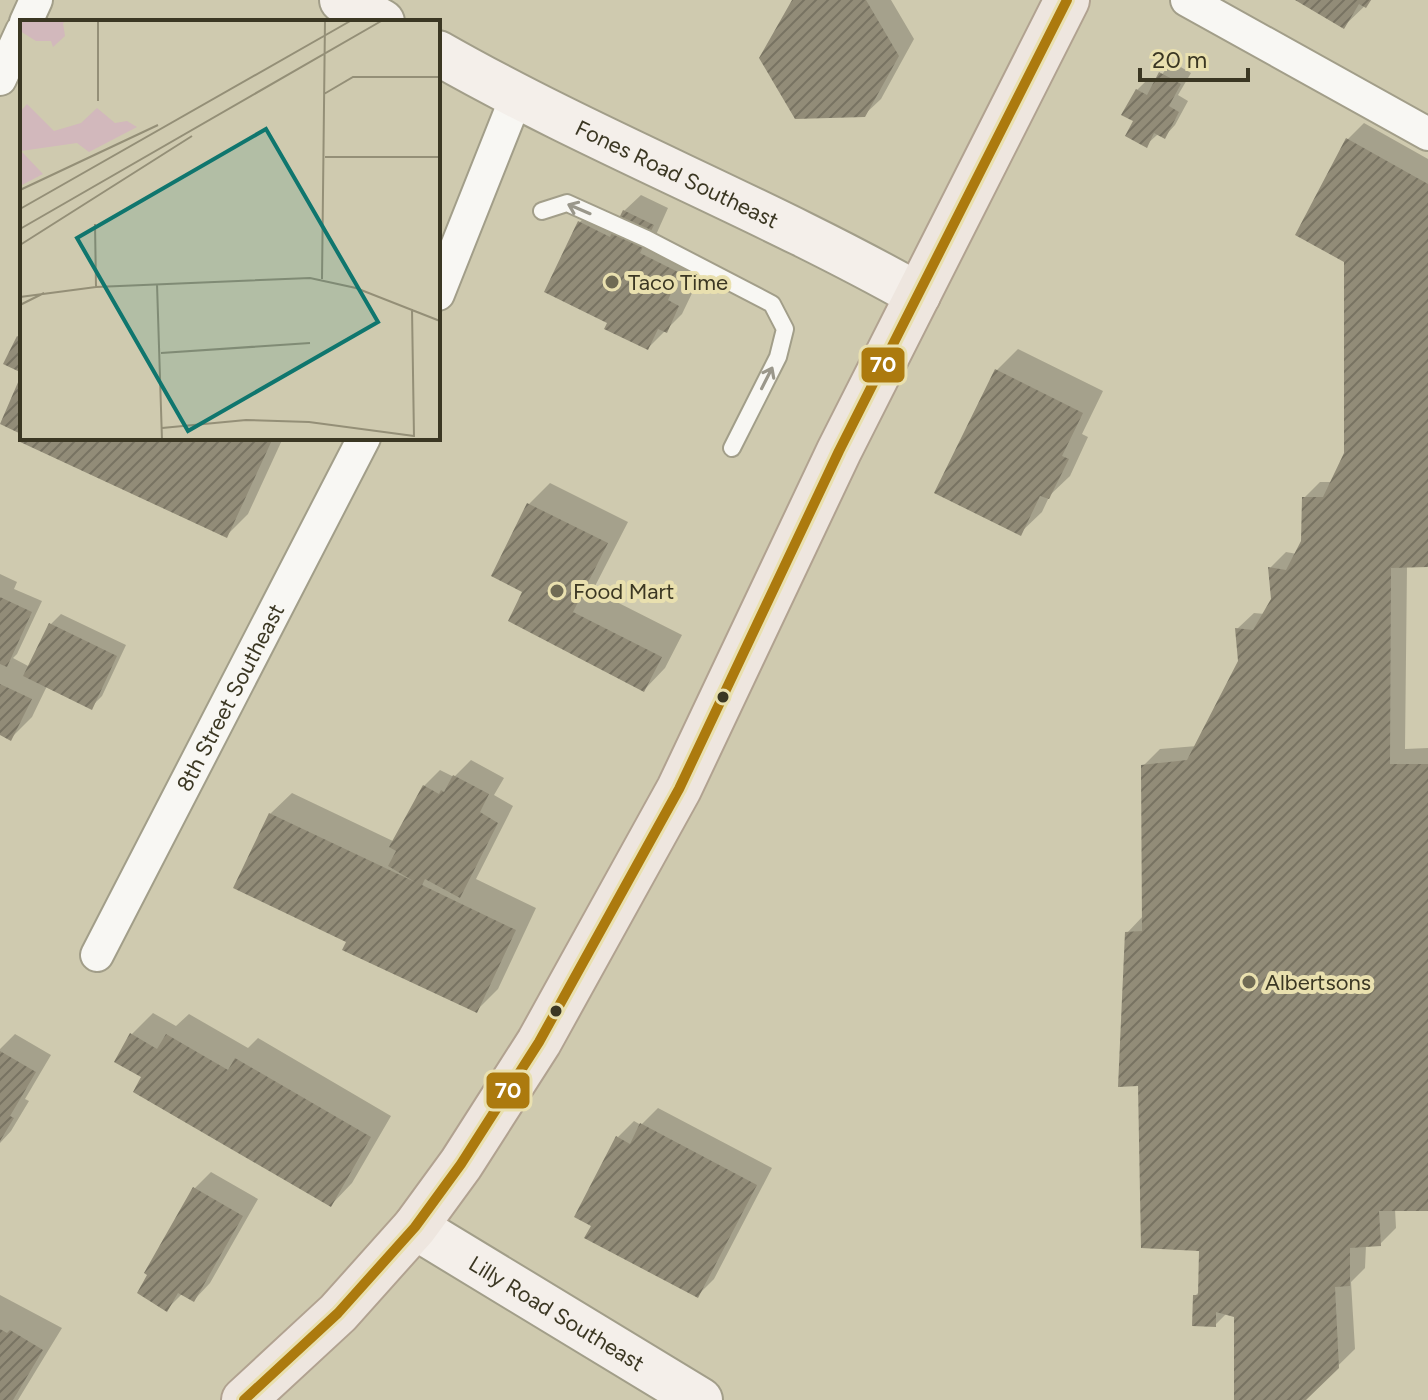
<svg xmlns="http://www.w3.org/2000/svg" width="1428" height="1400" font-family="Figtree,sans-serif">
<style>
.shadow{fill:#0003}
.building{fill:url(#building-hatch)}
.lines{fill:none;stroke-linecap:round;stroke-linejoin:round}
.lane-casing{stroke:#a29e89;stroke-width:20}
.street-casing{stroke:#a29e89;stroke-width:36}
.secondary-casing{stroke:#a29e89;stroke-width:48}
.primary-casing{stroke:#b1a290;stroke-width:48}
.lane{stroke:#f8f7f3;stroke-width:16}
.street{stroke:#f8f7f3;stroke-width:32}
.secondary{stroke:#f4efea;stroke-width:44}
.primary{stroke:#eee6df;stroke-width:44}
.bus-1-casing{stroke:#e9e0af;stroke-width:16}
.bus-1{stroke:#ac7a0e;stroke-width:10}
.oneway{stroke:#9a978b}
.poi-dot{fill:#6f6a54;stroke:#e9e0af;stroke-width:3}
.bus-dot{fill:#3b3723;stroke:#e9e0af;stroke-width:3}
.labels{text-anchor:middle;stroke-width:8;stroke-linejoin:round;paint-order:stroke}
.street-label{font-size:22px;fill:#3b3723;stroke:#e9e0af}
.poi-label{font-size:22px;fill:#3b3723;stroke:#e9e0af;text-anchor:start}
.inset-road{fill:none;stroke:#948f77;stroke-width:2}
.view{fill:#0f766e;fill-opacity:0.15;stroke:#0f766e;stroke-width:4}
.inset-edge{fill:none;stroke:#3b3723;stroke-width:4}
.line-badge{stroke:#e9e0af;stroke-width:3}
.badge-label{font-size:22px;text-anchor:middle;font-weight:bold;fill:#fff}
</style>
<defs>
<pattern id="building-hatch" width="6" height="6" patternUnits="userSpaceOnUse" patternTransform="scale(2)"><rect width="6" height="6" fill="#928c78"/><path d="M-1 1l2-2M0 6l6-6M5 7l2-2" fill="none" stroke="#787362"/></pattern>
</defs>
<rect width="100%" height="100%" fill="#cfcaaf"/>
<path class="shadow" d="M794,0H891L914,39L881,99L864,115Z
M1299,0H1371L1344,26Z
M1172,62L1191,73L1178,95L1188,101L1175,125L1165,136L1157,135L1146,145L1136,120L1137,90L1148,79L1155,83Z
M1364,123L1428,159V565L1407,566L1405,749L1428,748V1209H1395L1396,1228L1380,1244L1366,1245L1365,1268L1351,1282L1355,1349L1303,1400H1236V1316L1227,1313L1215,1325L1195,1296L1200,1291L1201,1249L1140,1084L1127,933L1144,915L1143,766L1160,749L1197,746L1240,661L1237,629L1254,613L1265,614L1273,599L1270,568L1286,552L1297,554L1303,542L1304,498L1320,482H1333L1346,453V261L1297,234L1348,139Z
M641,195L668,208L655,237L695,256L682,283L694,289L682,314L648,348L610,322L580,222L596,206L621,219L624,211Z
M1018,349L1103,391L1082,434L1088,437L1070,476L1050,495L1042,512L1020,533L997,370Z
M22,437V438H283L248,514L226,536L21,440Z
M550,483L628,522L593,590L682,635L665,668L644,690L525,591L529,504Z
M0,574L17,582L14,589L42,601L17,654L13,658L30,667L50,625L61,614L126,645L102,696L91,707L47,686L32,717L11,738L0,734Z
M471,760L504,778L494,795L513,806L476,879L536,908L498,989L476,1011L349,941L270,814L292,793L395,842L424,786L440,770L454,777Z
M153,1013L176,1026L189,1014L248,1048L258,1038L391,1116L352,1183L331,1205L144,1077L132,1034Z
M15,1034L51,1055L25,1099L29,1101L11,1131L0,1143V1049Z
M658,1108L772,1168L714,1279L698,1295L618,1137L634,1121L641,1125Z
M211,1172L258,1199L210,1283L194,1300L183,1293L167,1309L195,1188Z
M0,1295L62,1328L18,1400H0Z"/>
<path class="building" d="M792,0H866L899,56L865,117L795,119L759,58Z
M1295,0H1371L1366,8L1359,4L1344,29Z
M1159,72L1181,84L1169,106L1179,112L1165,139L1154,133L1147,148L1125,136L1133,121L1121,115L1136,89L1147,95Z
M1346,138L1428,184V567L1391,568L1390,764H1428V1211H1379L1381,1246L1350,1248V1286L1335,1287L1339,1368L1306,1400H1234V1317L1216,1312V1327L1192,1326L1193,1295H1198L1199,1251L1141,1248L1138,1086L1118,1087L1125,932L1142,931L1141,765L1187,760L1238,661L1235,628L1253,630L1271,599L1268,567L1286,570L1301,541L1302,497H1323L1344,453V262L1295,235Z
M623,210L654,225L640,253L680,273L668,300L679,306L667,333L658,329L648,350L604,329L607,323L544,292L578,221L610,237Z
M17,336L22,339V438H273L227,538L18,441L21,434L0,424L22,373L3,364Z
M995,369L1083,413L1062,456L1069,459L1049,499L1040,496L1021,536L934,493Z
M527,503L608,543L573,612L662,657L644,692L508,621L522,592L491,576Z
M0,597L32,612L7,667L0,664Z
M49,623L117,656L92,710L23,676Z
M0,684L32,699L11,741L0,735Z
M453,775L489,794L480,812L498,823L460,898L425,879L422,885L516,930L477,1013L342,950L346,942L233,888L269,813L415,882L388,866L396,851L389,847L423,785L439,794L441,790L444,792Z
M130,1033L157,1049L166,1034L228,1070L235,1058L371,1137L331,1207L133,1092L141,1077L114,1062Z
M0,1051L36,1072L10,1116L14,1118L0,1141Z
M640,1123L757,1185L698,1298L584,1238L591,1226L574,1217L616,1136L630,1144Z
M193,1187L243,1216L194,1302L178,1293L167,1312L137,1293L147,1275L144,1273Z
M0,1329L7,1333L10,1330L43,1350L13,1400H0Z"/>
<g class="lines">
<defs>
<path id="lane" d="M542,211L567,203L647,239L772,304L785,329L778,357L732,448"/>
<g id="street">
<path d="M1187,0L1428,134"/>
<path d="M26,22L36,0"/>
<path d="M0,79L22,31"/>
<path d="M438,294L516,98"/>
<path id="s1" d="M97,955L364,438"/>
</g>
<g id="secondary">
<path d="M342,0L382,22"/>
<path id="s2" d="M438,53C594,142 762,207 918,295"/>
<path id="s3" d="M415,1227L700,1400"/>
</g>
<path id="primary" d="M244,1400L338,1313L415,1227L461,1164L539,1042L679,789L839,451L1067,0"/>
</defs>
<use href="#lane" class="lane-casing"/>
<use href="#street" class="street-casing"/>
<use href="#secondary" class="secondary-casing"/>
<use href="#primary" class="primary-casing"/>
<use href="#lane" class="lane"/>
<use href="#street" class="street"/>
<use href="#secondary" class="secondary"/>
<use href="#primary" class="primary"/>
<defs>
<path id="bus-1" d="M244,1400L338,1313L415,1227L461,1164L539,1042L679,789L839,451L1067,0"/>
</defs>
<use href="#bus-1" class="bus-1-casing"/>
<use href="#bus-1" class="bus-1"/>
</g>
<defs><path id="oneway-shaft" d="M-6 0H5M1.5-3L5.5 0L1.5 3" fill="none" stroke-width="1.6" stroke-linecap="round" stroke-linejoin="round" transform="scale(2)"/></defs>
<g class="oneway">
<use href="#oneway-shaft" transform="translate(579 209) rotate(-157)"/>
<use href="#oneway-shaft" transform="translate(767 378) rotate(-63)"/>
</g>
<g class="poi-dot">
<circle cx="612" cy="282" r="8"/>
<circle cx="557" cy="591" r="8"/>
<circle cx="1249" cy="982" r="8"/>
</g>
<g class="bus-dot">
<circle cx="723" cy="697" r="7"/>
<circle cx="556" cy="1011" r="7"/>
</g>
<g class="labels">
<g class="street-label">
<text dy="8" stroke="none"><textPath href="#s2" startOffset="268">Fones Road Southeast</textPath></text>
<text dy="8" stroke="none"><textPath href="#s1" startOffset="290">8th Street Southeast</textPath></text>
<text dy="8" stroke="none"><textPath href="#s3" startOffset="166">Lilly Road Southeast</textPath></text>
</g>
<g class="poi-label">
<text x="628" y="290">Taco Time</text>
<text x="573" y="599">Food Mart</text>
<text x="1265" y="990">Albertsons</text>
</g>
</g>
<g transform="translate(20 20)">
<rect width="420" height="420" fill="#cfcaaf"/>
<path d="M0,0H49L43,3L45,16L33,27L31,21H16L0,11ZM7,84L34,111L61,103L77,88L95,103L107,101L117,107L69,132L57,123L1,131L23,154L0,166V92Z" fill="#d2b8bc"/>
<path class="inset-road" d="M78,0V81M304,74L333,57H420M305,137H420M0,170L138,105M0,189L332,0M75,204L76,267M0,209L363,0M0,225L172,116M302,259L305,0M137,264L142,420M0,277L76,267L290,258L336,268L420,301M0,285L24,273M392,289L394,417M141,333L290,323M142,408L226,400L289,402L394,416"/>
<path class="view" d="M246,109L358,302L168,411L57,218Z"/>
<rect width="420" height="420" class="inset-edge"/>
</g>
<g class="line-badge">
<rect x="860" y="346" width="46" height="38" rx="8" fill="#ac7a0e"/>
<rect x="485" y="1071" width="46" height="39" rx="8" fill="#ac7a0e"/>
</g>
<g class="badge-label">
<text x="883" y="372">70</text>
<text x="508" y="1098">70</text>
</g>
<path d="M1140 68v12h108v-12" fill="none" stroke="#3b3723" stroke-width="4"/>
<text x="1152" y="68" font-size="24" fill="#3b3723" stroke="#e9e0af" stroke-width="6" paint-order="stroke">20 m</text>
</svg>
